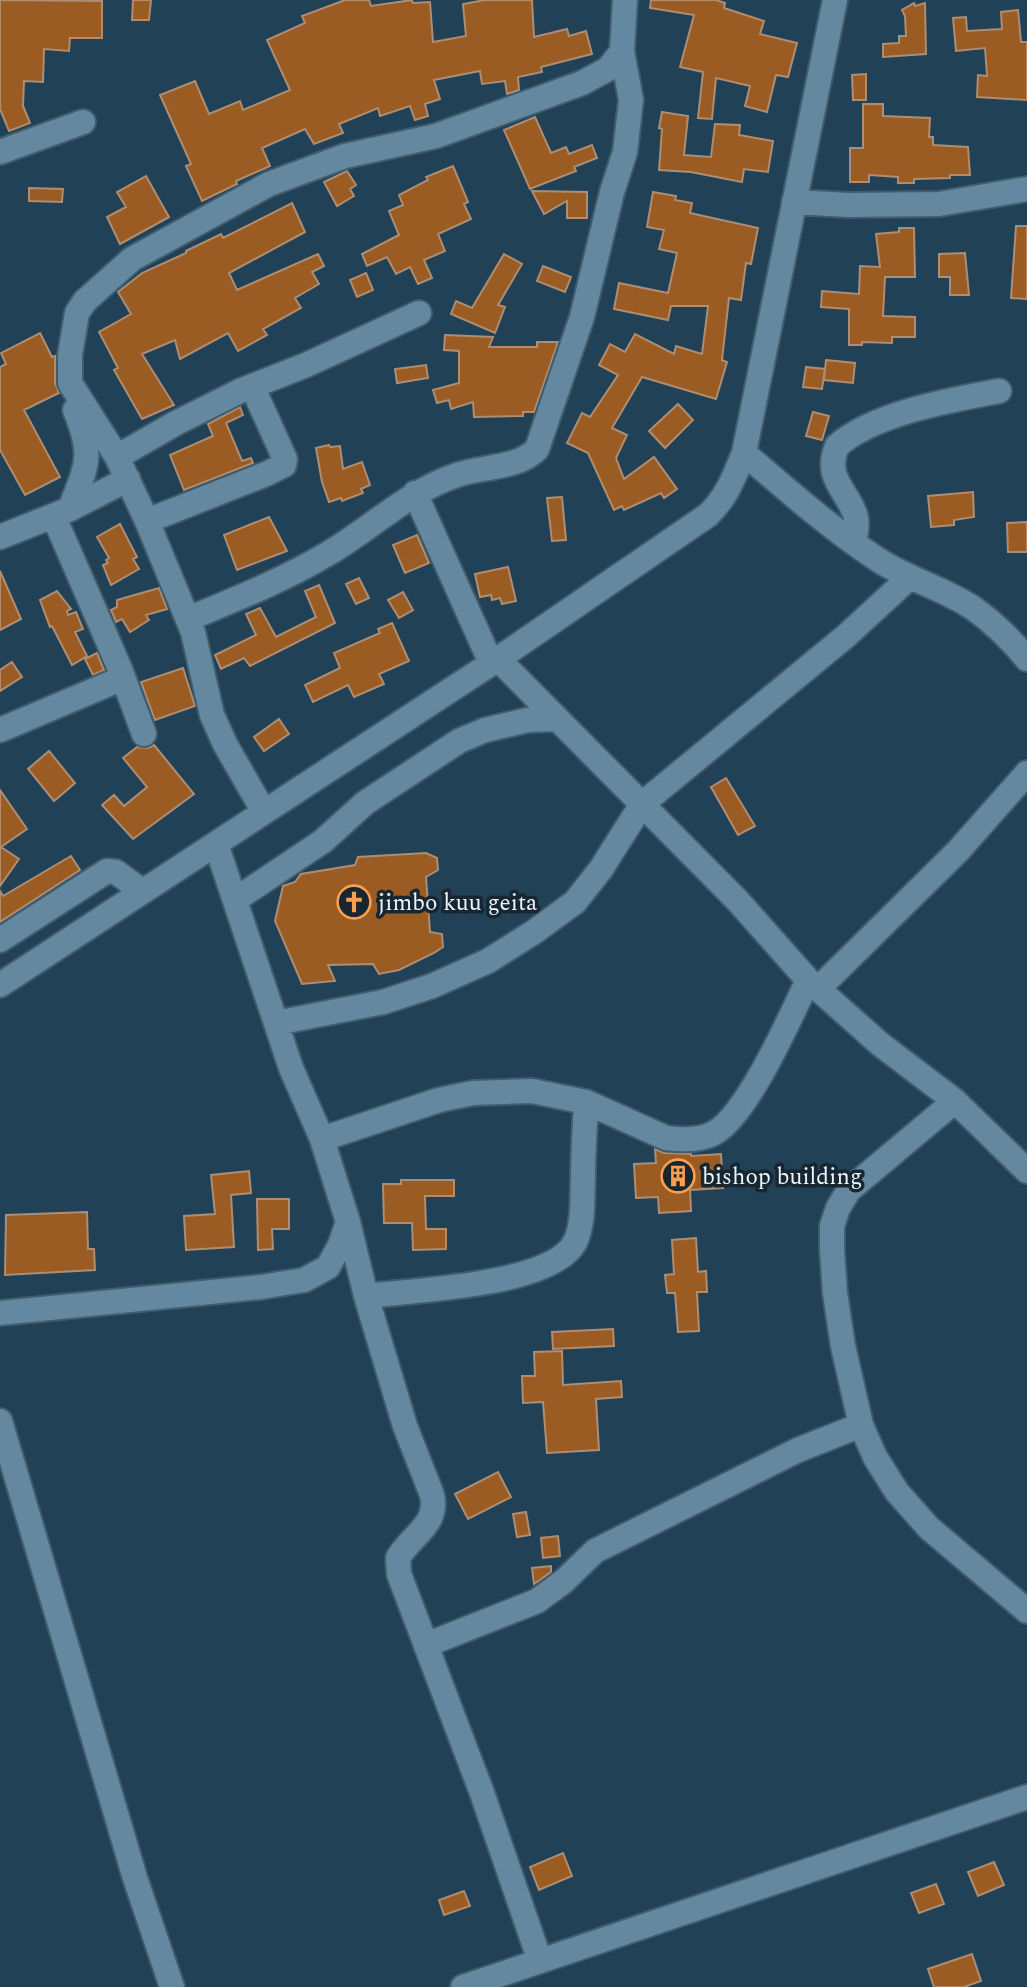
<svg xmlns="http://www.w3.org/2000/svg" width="1027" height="1987" font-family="Spectral,serif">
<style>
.building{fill:#9a5c23;stroke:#ae8d73;stroke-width:2}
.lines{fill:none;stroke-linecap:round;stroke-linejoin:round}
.minor-casing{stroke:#405d6e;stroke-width:28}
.minor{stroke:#6588a1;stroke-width:24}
.labels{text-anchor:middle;stroke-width:7;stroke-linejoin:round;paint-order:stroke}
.poi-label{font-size:23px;fill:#eaf5fe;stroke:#172630;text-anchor:start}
</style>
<rect width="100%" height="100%" fill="#204156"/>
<path class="building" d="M0,0L102,1V38H70L69,51L44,49L43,82L24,81L23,106L30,123L9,131L0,109Z
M133,0H151L149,20H132Z
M345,0H369L371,6L412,0L413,3L430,2L433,42L466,36L463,4L485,0H532L534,37L567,29L569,36L586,31L592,54L541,67L542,72L518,77L519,90L507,94L505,81L482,84L480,71L434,80L440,99L425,104L428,116L415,120L410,106L380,116L378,108L339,124L343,133L314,144L305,129L262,148L270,166L236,181L237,184L202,201L186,166L191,164L160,95L195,81L209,114L240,101L243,110L290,90L267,40L305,23L302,16Z
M651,0H716L725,3L724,8L764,21L760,34L797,43L788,77L776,75L767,112L745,106L750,86L716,78L712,119L698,118L703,72L680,67L694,15L650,8Z
M914,3L915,6L925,3L926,54L883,57V44L899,43V36H906L905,16L902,10Z
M1018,10L1021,42H1027V100L977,97L978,75L987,76L985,48L956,51L953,18L966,17L967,31L1002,29L1001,12Z
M866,74V100H853L852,75Z
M863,104H883V116L930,118L929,137H933V145L968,147L970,175H950V178L914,179V183H898V177L869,175V182H850V148H863Z
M662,112L688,116L684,155L711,157L715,124L740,125L739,135L773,141L768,172L744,169L742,182L691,172L659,170L662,129L659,128Z
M535,117L551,153L566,147L569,154L592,145L597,158L574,167L576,171L530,189L504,130Z
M453,166L468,202L464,204L471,219L438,234L445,251L424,260L432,278L418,284L410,267L396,274L387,257L367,266L362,254L399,235L389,211L403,205L399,195L428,180L426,177Z
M347,171L356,185L350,189L354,196L337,206L324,182Z
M146,176L169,217L120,244L107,217L126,207L117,192Z
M29,188L63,189L62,202L29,201Z
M532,191L587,192V218H567V201L544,214Z
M653,192L676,196L675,200L692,203L690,213L758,228L751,264L746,263L741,300L729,298L722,360L727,362L716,399L642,377L612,428L627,435L616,458L624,479L654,457L677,489L664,498L661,493L624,510L622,506L614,510L588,453L567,443L582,413L590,417L618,375L599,365L610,344L625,352L635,334L674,354L676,346L702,354L708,306H671L668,320L614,309L619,283L668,293L677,253L659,249L664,230L647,227Z
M292,203L305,232L229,273L237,290L318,254L324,266L312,272L319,284L295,298L301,308L263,329L267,335L238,351L228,333L180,359L175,340L142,354L174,405L142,419L114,370L118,368L99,332L131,314L118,292L142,273L186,253V251L221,234L223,238Z
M1016,226H1027V299L1011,298Z
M899,228H914L915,277H885L883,316L915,317V337H892V343L862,342V345H849V309L821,307L822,291L859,294L860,266L880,267L876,234L899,232Z
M965,253L969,295H950V277H939V254Z
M504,254L522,264L498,305L505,307L495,333L451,314L456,301L472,308Z
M543,266L571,277L565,292L537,281Z
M366,273L373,290L357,297L350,280Z
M40,333L52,357L55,356V383L59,393L24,410L60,477L25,495L0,450V367L6,364L1,353Z
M445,335L493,337L489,347H537V342H558L534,412H523V416L474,417L473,402L451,409L449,400L437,403L433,390L459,383V351L444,350Z
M826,360L855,363L853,383L824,380Z
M426,365L428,378L397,383L395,369Z
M806,367L825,369L822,389L803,387Z
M678,404L693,420L665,448L649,431Z
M240,407L243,415L226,423L242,461L251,458L253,463L184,490L170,455L213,436L208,424Z
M813,412L829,416L822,440L806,436Z
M329,445L330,447L340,446L343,469L362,462L370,485L361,489L363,493L342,501L341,498L329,502L322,482L316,448Z
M973,492L974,517L954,520V525L931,527L928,496Z
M562,497L566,540L552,541L547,498Z
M269,517L287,551L237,570L224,535Z
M1027,522V552H1008L1007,523Z
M120,524L137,557L133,559L139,569L111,585L103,565L108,563L106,560L109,558L97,537Z
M417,535L429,563L405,573L393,545Z
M508,567L516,601L502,604L500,598L492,600L491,595L480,597L475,574Z
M0,571L21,619L0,630Z
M359,578L369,598L356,604L346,584Z
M319,585L335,623L250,666L244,658L221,669L215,655L256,635L246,614L260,608L276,637L316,617L305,591Z
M159,588L167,609L146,615L149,620L130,632L122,619L116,622L111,610L117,607V600Z
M57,591L71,609L67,611L68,615L76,612L83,629L75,632L87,656L72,665L52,626L50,627L40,600Z
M403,592L413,610L399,618L388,600Z
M392,623L409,661L379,674L384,684L354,697L348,685L313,702L305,685L340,668L334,653L380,633L378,629Z
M97,653L104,670L93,675L85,659Z
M12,662L22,677L0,691V670Z
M183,668L195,706L155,720L141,682Z
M279,719L289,734L264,751L254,737Z
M154,745L194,794L133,839L102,805L114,795L124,806L147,787L123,758L137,747L148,748Z
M49,751L75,783L54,801L28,769Z
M726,778L755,826L738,835L711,787Z
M0,790L27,829L1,847L19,859L0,886Z
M426,853L437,858L438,870L426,877L430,932L442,934L443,947L434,953L399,970L379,974L373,964L328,965L335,981L302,984L275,921L283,886L295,882L301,874L355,865L358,857Z
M71,856L80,870L0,922V891L3,896Z
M655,1149L664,1153L691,1154V1156L721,1154L723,1188L690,1190L691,1211L659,1213L658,1197L636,1198L634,1164L656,1163Z
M249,1171L251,1193L231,1195L234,1247L186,1250L184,1216L215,1214L211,1175Z
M401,1180H454V1196H425L426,1229H446V1249L413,1250L412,1223H384L383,1184H401Z
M257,1199H289V1229H272L273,1249L258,1250Z
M87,1212L88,1249H94L95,1270L5,1275L6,1215Z
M696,1238L698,1272L706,1271L707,1292H697L699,1331L678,1332L675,1293H667L665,1275L674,1274L672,1240Z
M613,1329L614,1346L553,1349L552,1332Z
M562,1351L563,1385L621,1381L622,1397L596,1399L599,1450L547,1453L543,1402L523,1403L522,1376H535L534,1352Z
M498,1472L511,1497L468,1519L455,1494Z
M526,1512L530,1535L517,1537L513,1514Z
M558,1536L560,1556L543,1558L541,1538Z
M551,1566V1572L534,1584L532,1568Z
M563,1853L572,1876L539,1890L530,1867Z
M994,1862L1004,1885L978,1896L968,1872Z
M936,1884L944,1904L919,1913L911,1893Z
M464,1891L470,1906L444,1915L439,1900Z
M972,1954L981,1981L964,1987H934L928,1969Z"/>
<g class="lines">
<defs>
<path id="minor" d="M0,152L83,122
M794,202L848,205L939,204L1027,189
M744,453C787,490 830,528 877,559C907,579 943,588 973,608C993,622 1012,641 1027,659
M117,457L176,423L240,391L306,365L419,313
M415,493L491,663
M70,509C87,465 94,456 75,410
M54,517L120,669L144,734
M147,521L266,474L284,465L285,459L252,386
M0,537L70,509L128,479
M854,542C856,533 858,523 855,514C846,489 824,478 837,446C874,413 951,400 999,391
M188,619C236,599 284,580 329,553C373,527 407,492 457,475C482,466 518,469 537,449L582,317L612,192L625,152L631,100L622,51
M498,659L737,900L808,980L880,1044L955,1101L1027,1171
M0,730L123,678
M264,812L225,744L212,715L193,632L147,521L117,457L70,383V355L77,313L85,301L132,259L269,184L345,156L436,136L582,83L608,69L622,51L625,0
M216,844L291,1068L322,1139L348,1222L366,1296L405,1426L432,1495C439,1525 411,1535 398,1558L399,1574L482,1793L540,1961
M235,900L323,841L365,803L459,741L485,730L528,720L556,719
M0,940L107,871L116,872L142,891
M0,985L498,659L708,515C727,497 734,477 744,453L835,0
M818,989L958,851L1027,773
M276,1023L383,1002L432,986L488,961L534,932L575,902L601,869L642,804L846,636L909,578
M955,1101L849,1190L838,1208L832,1226V1250L835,1293L843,1346L861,1425L875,1457L897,1492L929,1528L1027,1611
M322,1139L439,1100L473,1093L532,1091L586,1102L666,1138C681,1140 700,1141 714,1133C747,1116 791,1016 808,980
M366,1296C413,1290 556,1286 576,1240C584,1221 582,1196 583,1176C583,1151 585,1127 586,1102
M0,1313L261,1287L304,1280L328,1267L340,1245L348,1222
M0,1421L135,1878L172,1987
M426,1645L537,1601L564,1581L595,1551L798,1450L861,1425
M463,1987L1027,1797"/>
</defs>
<use href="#minor" class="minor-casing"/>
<use href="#minor" class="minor"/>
</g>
<defs>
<symbol id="church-ring" viewBox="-11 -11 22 22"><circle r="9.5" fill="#172630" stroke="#fa9f4e" stroke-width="1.5"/><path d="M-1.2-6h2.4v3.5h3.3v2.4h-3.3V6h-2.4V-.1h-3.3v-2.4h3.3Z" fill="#fa9f4e"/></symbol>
<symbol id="building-ring" viewBox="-11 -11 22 22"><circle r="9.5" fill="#172630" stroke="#fa9f4e" stroke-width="1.5"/><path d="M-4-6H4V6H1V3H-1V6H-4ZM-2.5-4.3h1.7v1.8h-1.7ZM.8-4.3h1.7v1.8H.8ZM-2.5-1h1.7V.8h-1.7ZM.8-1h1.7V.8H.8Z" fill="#fa9f4e"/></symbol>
</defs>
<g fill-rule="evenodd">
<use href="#church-ring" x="335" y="883" width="38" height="38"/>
<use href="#building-ring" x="659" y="1157" width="38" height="38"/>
</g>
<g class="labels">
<g class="poi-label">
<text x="378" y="910">jimbo kuu geita</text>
<text x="702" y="1184">bishop building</text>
</g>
</g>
</svg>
